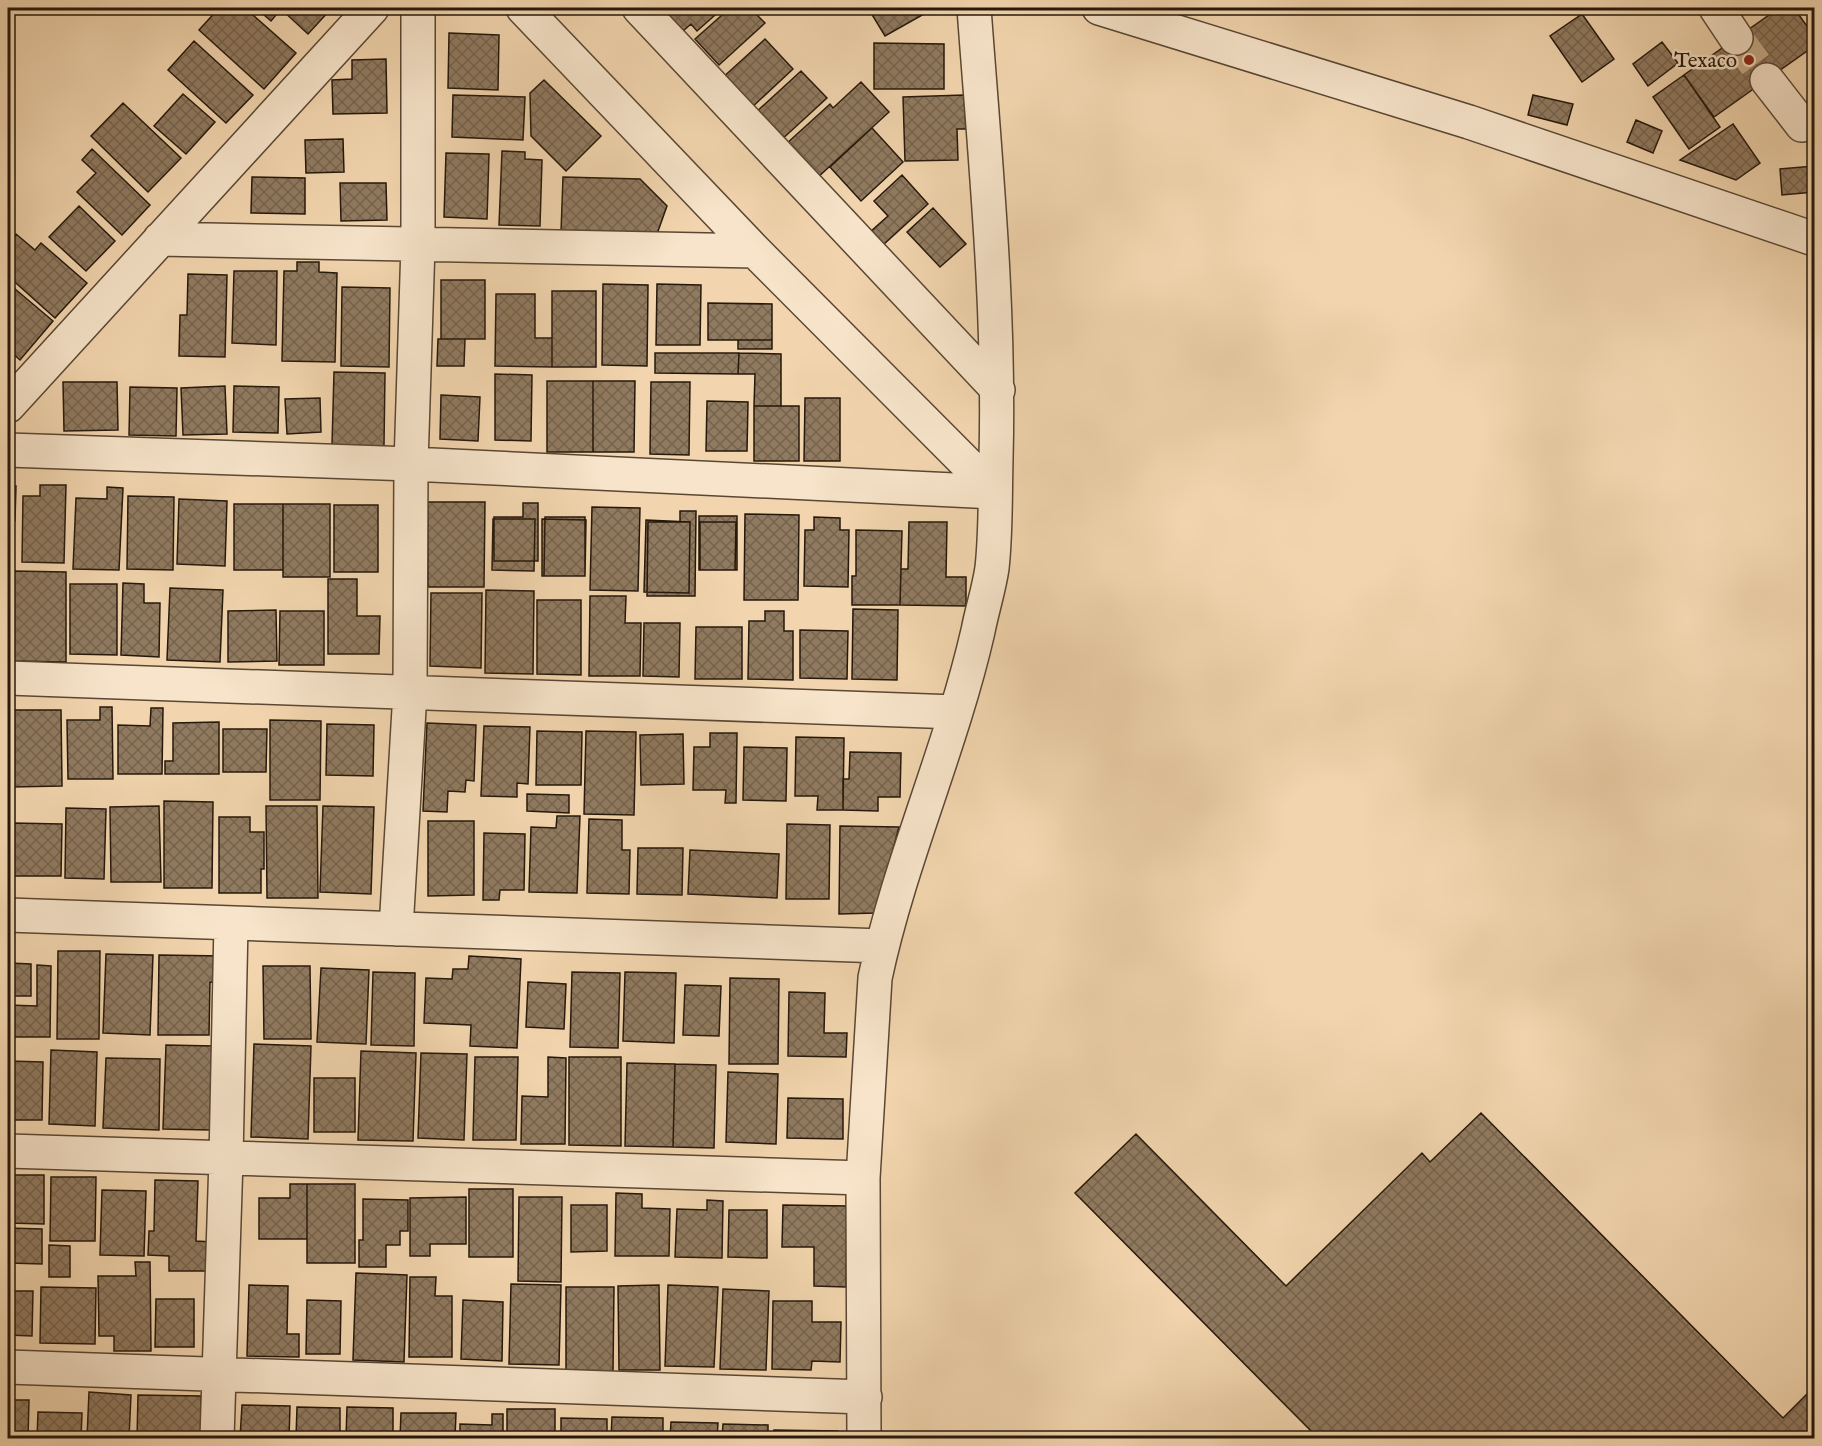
<svg xmlns="http://www.w3.org/2000/svg" width="1822" height="1446" font-family="'IM FELL English',serif">
<style>
.building{fill:url(#building-cross-hatch);stroke:#26180b;stroke-width:1.5}
.lines{fill:none;stroke-linecap:round;stroke-linejoin:round}
.minor-tunnel{stroke:#c9af8d;stroke-width:33;stroke-dasharray:33 16;stroke-linecap:butt}
.minor-casing{stroke:#594734;stroke-width:36}
.minor{stroke:#f7e4ca;stroke-width:33}
.poi-dot{fill:#8f2418;stroke:#f7e4ca;stroke-width:2}
.labels{text-anchor:middle;stroke-width:5;stroke-linejoin:round;paint-order:stroke}
.poi-label{font-size:21px;fill:#26180b;stroke:#f7e4ca;text-anchor:end}
</style>
<defs>
<pattern id="building-cross-hatch" width="8" height="8" patternUnits="userSpaceOnUse" patternTransform="scale(1.5)"><rect width="8" height="8" fill="#907a60"/><path d="M0 0l8 8M0 8l8-8" fill="none" stroke="#75634d"/></pattern>
</defs>
<rect width="100%" height="100%" fill="#f2d5ae"/>
<filter id="stains"><feTurbulence type="fractalNoise" baseFrequency=".00333" numOctaves="4"/><feColorMatrix values="0 0 0 0 .2 0 0 0 0 .09 0 0 0 0 .02 0 0 0 .5 -.17"/></filter>
<radialGradient id="worn" r=".72"><stop offset=".6" stop-color="#630" stop-opacity="0"/><stop offset="1" stop-color="#630" stop-opacity=".3"/></radialGradient>
<path class="building" d="M219,8H245L296,53L264,89L199,30Z
M256,8H328L330,10L308,34L281,9L271,21Z
M661,8H723L697,31L691,24L683,31Z
M730,8H750L765,23L719,65L695,39Z
M868,8H929L931,10L885,36Z
M1779,8H1794L1814,36V46L1714,117L1684,75Z
M1582,14L1614,59L1582,82L1550,36Z
M449,33L499,35L498,90L448,88Z
M765,39L793,69L749,110L720,80Z
M194,41L253,95L226,123L168,70Z
M1662,42L1678,63L1648,86L1633,64Z
M874,43L944,44V89H874Z
M386,59L387,113L333,114L332,80L352,79V60Z
M801,71L827,98L779,142L754,114Z
M1684,75L1720,127L1689,149L1653,97Z
M544,80L601,136L566,171L531,136L530,93Z
M861,82L889,112L816,179L785,145L830,104L833,108Z
M183,94L215,122L186,154L154,126Z
M453,95L525,97L523,140L452,137Z
M964,95L966,129H957L958,160L905,161L903,97Z
M1533,95L1573,104L1567,125L1528,115Z
M123,103L181,158L148,192L91,136Z
M1636,120L1662,131L1653,153L1627,142Z
M1733,124L1760,163L1736,180L1680,160Z
M872,128L903,162L861,201L830,167Z
M343,139L344,172L306,173L305,140Z
M92,149L150,205L122,235L77,192L96,173L82,160Z
M502,151L525,152V159L542,160L540,226L499,225Z
M446,153L489,154L487,219L444,217Z
M1814,166V192L1782,195L1780,169Z
M902,175L928,204L883,245L870,232L888,216L874,201Z
M252,177L305,178V214L251,213Z
M563,177L640,179L667,206L657,234L561,232Z
M340,183H386L387,220L341,221Z
M79,206L115,241L86,271L49,237Z
M933,208L966,244L940,267L907,232Z
M16,234L35,250L41,243L87,283L55,318L8,276V244Z
M297,262H319V272L337,273L335,362L282,361L284,271H297Z
M234,271H277L276,345L232,343Z
M188,274L227,275L225,357L179,356L180,315H187Z
M441,280H485V339H441Z
M8,283L53,321L20,360L8,349Z
M603,284L648,285L647,366L602,365Z
M657,284L701,285L700,345H656Z
M342,287L390,288L389,367L341,366Z
M552,291H596V367H552Z
M496,294H535V338H552V367L495,366Z
M708,303L772,304V340H708Z
M438,339H465L464,366H437Z
M738,340H772V349H738Z
M655,353H739L738,374L655,373Z
M739,353L781,354V406H754L755,374H738Z
M334,372L385,373L384,446L332,445Z
M495,374L532,375L531,441L495,440Z
M547,381H593V452H547Z
M593,381H635L634,452H593Z
M63,382H117L118,430L64,431Z
M651,382H690L689,455L650,454Z
M225,386L227,434L183,435L181,388Z
M234,386L279,387L278,433L233,432Z
M130,387L177,388L176,436L129,435Z
M441,395L480,397L478,441L440,439Z
M320,398L321,432L287,434L285,399Z
M805,398H840V461H804Z
M707,401L748,402L747,451H706Z
M754,406H799V461H754Z
M40,485H66L64,563L22,562L23,496H40Z
M8,486H16L15,521H8Z
M107,487L123,488L119,570L73,569L76,498L107,499Z
M128,496L174,497L173,570L127,569Z
M179,499L227,501L225,566L177,564Z
M428,502H485L484,587H428Z
M523,503H538V561H494V517H523Z
M234,504H283V570H234Z
M283,504H330V577H283Z
M334,505H378V572H334Z
M592,507L640,508L638,591L590,590Z
M680,511H696L695,596H647L648,522H680Z
M745,514L799,515L798,600H744Z
M699,516H737V570H699Z
M545,517H585V576H544Z
M814,517L840,518V530H849L848,587L804,586L805,530H814Z
M493,519H535L534,571L492,570Z
M542,519L586,520L585,576H542Z
M646,520L690,522L689,593L644,592Z
M700,522H736L735,570H700Z
M909,522H947L946,577H966V606L900,605L901,569H908Z
M856,530L902,531L900,605H852V576H856Z
M13,571L66,572V662L12,661Z
M328,579H357V616H380L379,654H328Z
M123,583L144,584V603H160L159,657L121,655Z
M70,584H117V655L70,654Z
M170,588L223,590L220,662L167,660Z
M486,590L534,591L533,674L485,673Z
M431,593H482L481,668L430,666Z
M590,596H626L625,623H641L640,676H589Z
M537,600H581V675L537,674Z
M853,609L898,610L897,680L852,679Z
M276,610L277,661L228,662V611Z
M280,611H324V665H279Z
M765,611H784V631H793V680L748,679L749,621H765Z
M644,623H680L679,677L643,676Z
M696,627H742V679H695Z
M800,630L848,631L847,679L800,678Z
M100,707H112L113,779H68L67,720H100Z
M151,708H163L162,774H118V725L150,726Z
M10,710H61L62,786L11,787Z
M270,720L321,721L320,800H270Z
M219,722V774H165V761H173V723Z
M427,723L476,725L474,781L466,780L465,792L448,791L447,812L423,811Z
M327,724L374,725L373,776L326,775Z
M484,726L530,727L528,784L517,783V797L481,796Z
M223,729H267L266,772H223Z
M537,731L582,732L581,785H536Z
M586,731L636,732L634,815L584,814Z
M710,733H737L736,803H725L726,790H693L694,747H710Z
M683,734L684,784L641,785L640,735Z
M796,737L844,738L843,810H817L818,796H795Z
M744,747L787,748L786,801L743,800Z
M850,752L901,753L900,797H878V811L843,810V779H849Z
M527,794L569,795V813L527,811Z
M164,801L213,802L212,888H164Z
M159,806L161,882H111L110,807Z
M266,806H317L318,898H267Z
M323,806L374,807L371,894L320,892Z
M66,808L106,809L104,879L65,878Z
M557,816H580L577,893L529,892L531,827L556,828Z
M219,817H250V832H264V869H261V893H219Z
M589,819L622,820V850H630L629,894L587,893Z
M428,821H474V895L428,896Z
M12,823L62,824L61,876H11Z
M787,824L830,825L829,899H786Z
M840,826L899,827L876,913L839,914Z
M484,833L525,834L524,890H500L499,900H483Z
M638,848H683L682,895L637,894Z
M690,850L779,854L777,898L688,894Z
M58,951H100L99,1039H57Z
M106,954L153,955L150,1035L103,1033Z
M159,955L223,956V983L210,982L209,1035H158Z
M469,956L521,959L517,1048L470,1046L471,1025L424,1023L426,978L452,979L453,969H468Z
M9,963L31,964V996H8Z
M37,965L51,966L50,1037H8V1005L37,1006Z
M263,966H310L311,1039H264Z
M321,968L369,970L366,1044L317,1042Z
M373,972L415,973L414,1046L371,1045Z
M572,972L620,973L618,1048L570,1047Z
M625,972L676,973L674,1043L623,1041Z
M730,978L779,979L778,1064H729Z
M528,982L566,984L564,1029L526,1027Z
M685,985L721,986L719,1036L683,1035Z
M789,992L825,993L824,1033H847L846,1057L788,1056Z
M254,1044L311,1046L308,1139L251,1137Z
M166,1045L213,1046L210,1130L163,1129Z
M51,1050L97,1052L95,1126L49,1124Z
M361,1051L416,1053L413,1141L358,1140Z
M421,1053L467,1054L464,1140L418,1138Z
M475,1057H518L516,1140H473Z
M548,1057L566,1058L565,1144H521L522,1096L548,1097Z
M569,1057H621V1146L569,1145Z
M106,1058L160,1059L159,1130L103,1128Z
M8,1061L43,1062L42,1120H8Z
M627,1063L675,1064L673,1147L625,1146Z
M675,1064L716,1065L714,1148L673,1147Z
M728,1072L778,1074L776,1144L726,1142Z
M314,1078H355V1132H314Z
M788,1098L843,1099V1139L787,1138Z
M1481,1113L1783,1418L1814,1387V1438H1318L1075,1193L1136,1134L1286,1286L1422,1153L1430,1162Z
M8,1175H44V1224L8,1223Z
M51,1177H96L95,1241H50Z
M155,1180L198,1181L196,1241L212,1242L210,1271H169V1256L148,1255L149,1231H154Z
M290,1184H307V1239H259V1198H290Z
M307,1184H355V1263H307Z
M469,1189H513V1257H469Z
M102,1190L146,1191L144,1256L100,1255Z
M616,1193L642,1194V1208L670,1209L669,1256H615Z
M466,1197V1244H430V1256H410V1198Z
M519,1197H562L561,1282L518,1281Z
M363,1199L408,1200V1231H400V1245H386V1267H359V1240H363Z
M707,1200L723,1201L722,1258L675,1257L677,1209L707,1210Z
M571,1205H607V1251L571,1252Z
M783,1205L847,1206L846,1287L814,1286V1247H782Z
M729,1210H767V1258L728,1257Z
M8,1228L42,1229V1264L8,1263Z
M49,1245L70,1246V1277H49Z
M135,1262H150L151,1351H114V1336H99L98,1276H136Z
M356,1273L407,1275L404,1362L353,1360Z
M410,1277H436L435,1296H452V1357H409Z
M511,1284L561,1285L559,1365L509,1364Z
M249,1285L288,1286L287,1334H299V1357L247,1356Z
M659,1285L660,1370H619L618,1286Z
M668,1285L718,1287L714,1367L665,1366Z
M41,1287L96,1288L95,1344L40,1343Z
M566,1287H614L613,1373H566Z
M723,1289L769,1291L766,1370L720,1369Z
M8,1291H33L32,1336L8,1335Z
M156,1299H194V1347H155Z
M307,1300L341,1301L340,1354H306Z
M463,1300L503,1302L502,1361L461,1359Z
M773,1301H812V1322H841L840,1362L812,1361L811,1370L772,1369Z
M89,1392L131,1395L129,1438H87Z
M138,1395L201,1396V1438H137Z
M8,1400H29L28,1438H8Z
M242,1405L290,1406L289,1438H240Z
M297,1407L340,1408V1438H296Z
M347,1407L393,1408V1438H346Z
M507,1409H555V1438H507Z
M38,1412L82,1413L81,1438H37Z
M401,1413H456L455,1438H400Z
M492,1414H503V1438H460V1424L492,1425Z
M612,1417L663,1418V1438H611Z
M561,1418L607,1419V1438H561Z
M671,1422L718,1423L717,1438H670Z
M723,1424L768,1425V1438H722Z
M774,1430L838,1431V1438H774Z"/>
<g class="lines">
<path class="minor-tunnel" d="M1736,38L1767,80"/>
<defs>
<path id="minor" d="M523,8L755,251L995,492
M639,8L998,390
M1099,8L1469,122L1814,239
M1716,8L1736,38
M1767,80L1802,125L1814,123
M160,239L755,251
M8,406L372,8
M8,450L411,464L995,492
M8,678L956,712
M8,915L882,946
M396,929L410,692L411,464L418,245V8
M8,1151L863,1178
M8,1367L865,1397
M217,1438L226,1159L231,924
M864,1438L863,1178L875,978C900,860 951,749 978,631C982,610 989,589 992,568C996,532 995,495 996,459C1000,308 985,158 974,8"/>
</defs>
<use href="#minor" class="minor-casing"/>
<use href="#minor" class="minor"/>
</g>
<circle class="poi-dot" cx="1749" cy="60" r="6"/>
<g class="labels">
<g class="poi-label">
<text x="1737" y="67">Texaco</text>
</g>
</g>
<rect width="1822" height="1446" fill="none" stroke="#f2d5ae" stroke-width="30"/>
<rect x="9" y="9" width="1804" height="1428" fill="none" stroke="#26180b" stroke-width="3"/>
<rect x="15" y="15" width="1792" height="1416" fill="none" stroke="#26180b" stroke-width="1.5"/>
<rect width="100%" height="100%" filter="url(#stains)"/>
<rect width="100%" height="100%" fill="url(#worn)"/>
</svg>
